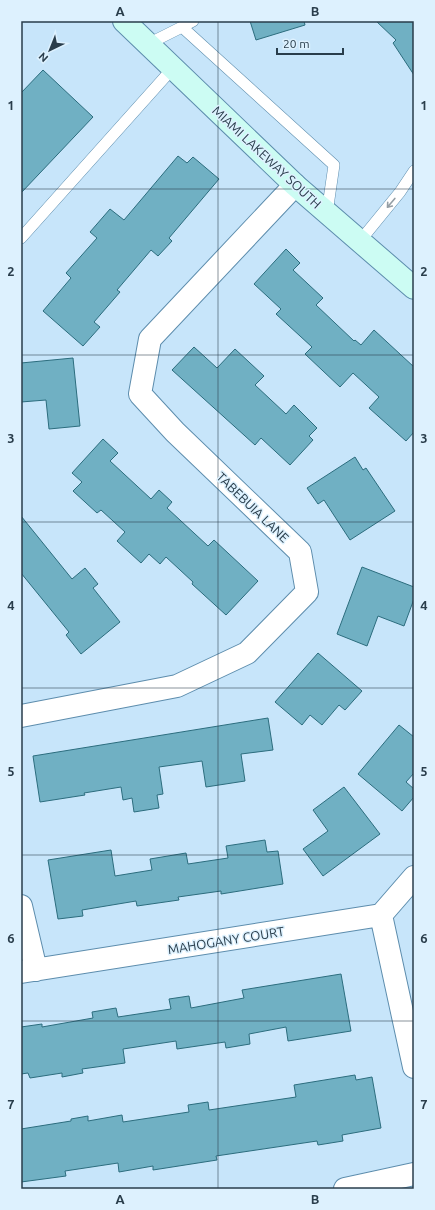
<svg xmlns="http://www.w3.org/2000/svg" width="435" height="1210" font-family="Ubuntu,sans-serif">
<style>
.building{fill:#70b0c3;stroke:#2c6d7e}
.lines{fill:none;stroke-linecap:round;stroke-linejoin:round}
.lane-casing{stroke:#5d8dad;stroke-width:12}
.street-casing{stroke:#5d8dad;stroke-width:24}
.secondary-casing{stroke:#5d8dad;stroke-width:24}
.lane{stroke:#fff;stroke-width:11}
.street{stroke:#fff;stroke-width:22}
.secondary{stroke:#ccfcf3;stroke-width:22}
.oneway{stroke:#949ea5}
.grid{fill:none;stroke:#293d4b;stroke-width:1;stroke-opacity:0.55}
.labels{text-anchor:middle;stroke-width:3;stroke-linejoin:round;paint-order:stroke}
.street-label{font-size:13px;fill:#293d4b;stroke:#ddf1fe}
.neatline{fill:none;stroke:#293d4b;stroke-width:1.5}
.grid-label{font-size:13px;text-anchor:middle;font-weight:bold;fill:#293d4b}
</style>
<rect width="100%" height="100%" fill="#c7e5fa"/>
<path class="building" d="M250,21H304L305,25L256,40Z
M376,21H414V75L393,43L396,40Z
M43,70L93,117L21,193V93Z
M178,156L187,163L193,157L219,179L169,238L172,241L158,256L151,250L117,290L120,292L94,322L100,327L83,346L43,311L71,278L66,273L97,238L90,232L110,209L124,220Z
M286,249L300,263L293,270L323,298L316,305L354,341L355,340L361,345L374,330L414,367V432L406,441L369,408L379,397L353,373L340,387L305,354L312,347L276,314L281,309L254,284Z
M194,347L217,368L235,349L264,376L255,385L286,414L294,405L317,428L309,436L313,440L290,465L261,438L255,445L172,370Z
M73,358L80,426L49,429L46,400L21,402V363Z
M103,439L118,453L110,461L151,499L159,490L172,502L167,508L208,546L214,540L258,581L226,615L192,584L193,582L166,557L160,564L149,554L141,563L117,541L125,532L101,510L97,513L73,491L82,482L72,473Z
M355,457L363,470L366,468L395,511L350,540L324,500L318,504L307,488Z
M21,516L72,579L85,568L98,584L93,588L120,622L81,654L66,635L69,632L21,573Z
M362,567L414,587V599L404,626L378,616L367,646L337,634Z
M318,653L362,691L345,710L339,705L322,725L310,715L302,725L275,702Z
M268,718L273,750L241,754L245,781L206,787L202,761L159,767L163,794L157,795L159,808L134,812L132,798L123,800L121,787L84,793L85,795L40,802L33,756Z
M399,725L414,737V773L406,782L414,789V797L402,811L358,774Z
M344,787L380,834L323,876L303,849L328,831L313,810Z
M265,840L267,852L278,851L283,884L221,894V891L178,897L179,900L137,906L136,901L82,910L83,916L58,919L48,860L111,850L115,876L152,870L150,859L186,853L188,864L228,858L226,846Z
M341,974L351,1031L288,1041L286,1027L249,1034L250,1044L226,1048L225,1042L177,1049L176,1041L123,1049L125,1063L82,1069L83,1073L62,1077V1073L30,1078L28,1073L21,1074V1027L42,1024V1027L93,1018L92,1012L116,1008L118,1017L171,1009L169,999L189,996L191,1008L244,998L242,990Z
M355,1075L356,1080L372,1077L381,1128L342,1135L343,1141L318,1145L317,1141L216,1156L217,1160L153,1170V1166L119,1172L118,1163L65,1171L66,1176L21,1182V1129L71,1121V1119L88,1116V1121L122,1115L123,1122L189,1112L188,1105L208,1102L209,1110L296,1097L294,1085Z"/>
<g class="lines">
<defs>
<path id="lane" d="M182,27L193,21
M148,44L182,27L334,165L327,213
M21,238L173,68
M360,241L400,192L414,171"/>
<path id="street" d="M21,716L177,686L247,653L307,592L300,552L175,432L140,394L150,339L295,185
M21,906L36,970
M381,915L414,1067
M21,972L381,915L414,877
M345,1189L414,1174"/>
<path id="secondary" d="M124,21L295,185L414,288"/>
</defs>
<use href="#lane" class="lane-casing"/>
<use href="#street" class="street-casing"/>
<use href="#secondary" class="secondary-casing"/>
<use href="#lane" class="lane"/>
<use href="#street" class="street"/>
<use href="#secondary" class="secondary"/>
</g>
<defs><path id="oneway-shaft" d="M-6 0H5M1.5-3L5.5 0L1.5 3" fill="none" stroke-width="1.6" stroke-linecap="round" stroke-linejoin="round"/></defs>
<use class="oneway" href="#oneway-shaft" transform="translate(391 203) rotate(130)"/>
<path class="grid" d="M218,21V1189M21,189H414M21,355H414M21,522H414M21,688H414M21,855H414M21,1021H414"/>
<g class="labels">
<g class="street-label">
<text transform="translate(267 157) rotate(43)" y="5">MIAMI LAKEWAY SOUTH</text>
<text transform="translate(253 507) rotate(44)" y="5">TABEBUIA LANE</text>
<text transform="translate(226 940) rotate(-9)" y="5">MAHOGANY COURT</text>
</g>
</g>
<rect width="435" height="1210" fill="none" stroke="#ddf1fe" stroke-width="44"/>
<g transform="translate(50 50) rotate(223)" stroke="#ddf1fe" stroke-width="3" paint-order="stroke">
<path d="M0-3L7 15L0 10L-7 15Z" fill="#293d4b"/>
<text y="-6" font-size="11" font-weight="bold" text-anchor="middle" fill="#293d4b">N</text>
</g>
<path d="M277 48v6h66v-6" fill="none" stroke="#293d4b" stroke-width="2"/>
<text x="283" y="48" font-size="12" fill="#293d4b" stroke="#ddf1fe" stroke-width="3" paint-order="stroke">20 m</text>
<rect x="22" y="22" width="391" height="1166" class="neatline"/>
<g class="grid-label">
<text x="120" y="16">A</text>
<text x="315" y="16">B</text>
<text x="11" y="110">1</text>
<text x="424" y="110">1</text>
<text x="11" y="276">2</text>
<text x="424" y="276">2</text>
<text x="11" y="443">3</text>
<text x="424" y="443">3</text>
<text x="11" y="610">4</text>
<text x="424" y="610">4</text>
<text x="11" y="776">5</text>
<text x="424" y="776">5</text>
<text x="11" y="943">6</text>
<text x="424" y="943">6</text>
<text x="11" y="1109">7</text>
<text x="424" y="1109">7</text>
<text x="120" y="1204">A</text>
<text x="315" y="1204">B</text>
</g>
</svg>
